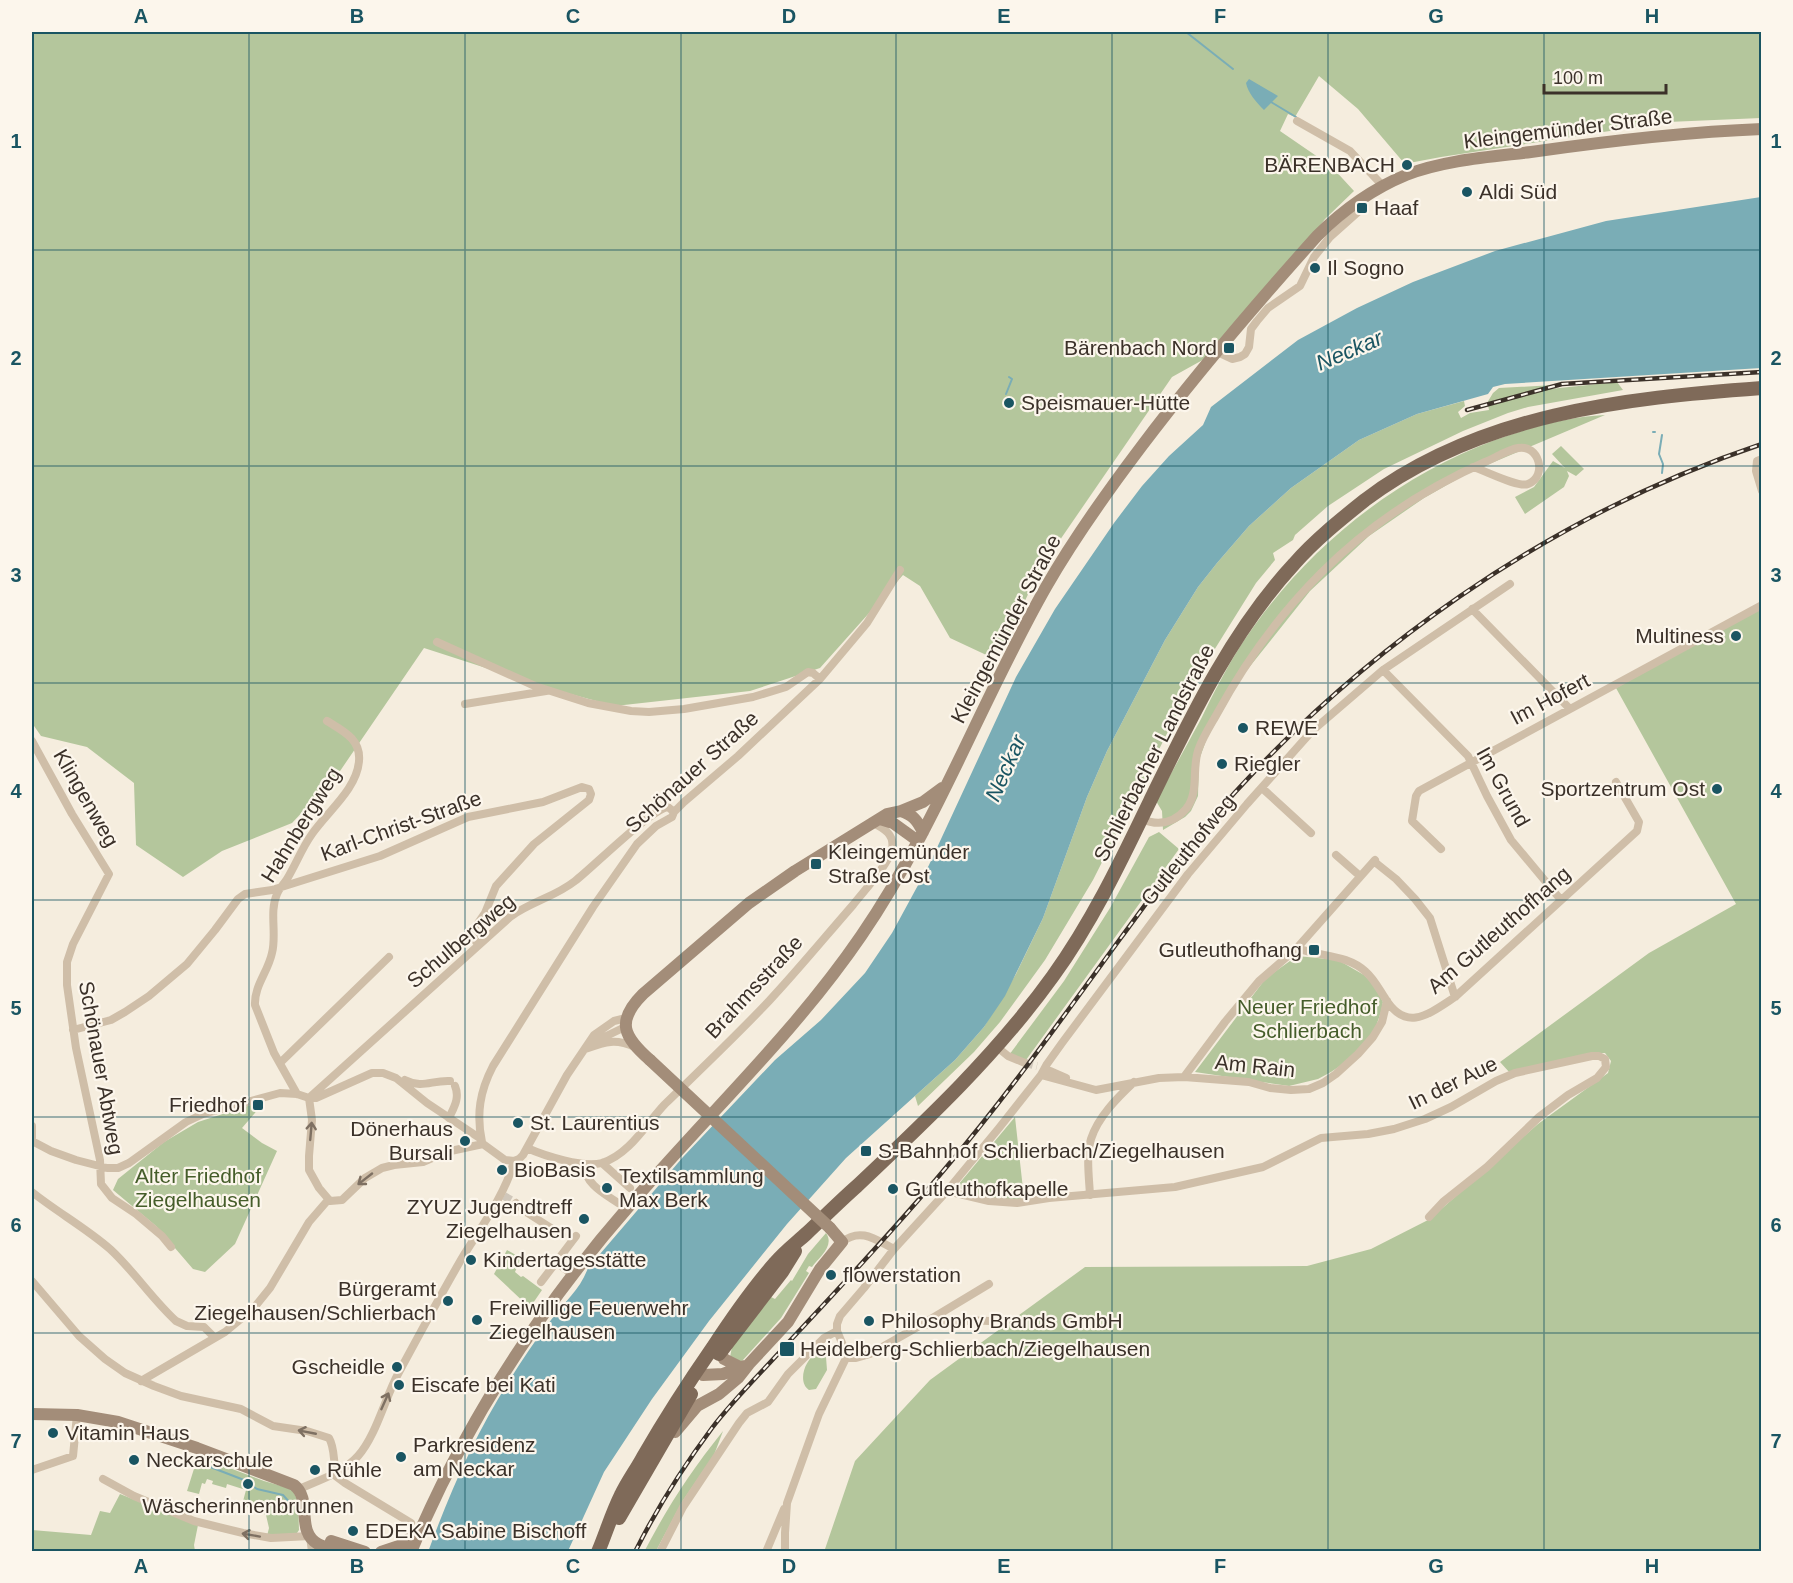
<svg xmlns="http://www.w3.org/2000/svg" width="1793" height="1583" font-family="Arial,sans-serif">
<style>
.green{fill:#b4c69c}
.water{fill:#7aadb6}
.lines{fill:none;stroke-linecap:round;stroke-linejoin:round}
.stream{stroke:#7aadb6;stroke-width:2}
.street-tunnel{stroke:#d0c7ba;stroke-width:8;stroke-dasharray:8 4;stroke-linecap:butt}
.street{stroke:#cfbea8;stroke-width:8}
.secondary{stroke:#a38d79;stroke-width:12}
.primary{stroke:#7f6a59;stroke-width:14}
.rail-casing{stroke:#3b3129;stroke-width:4.5}
.rail{stroke:#fcf6ec;stroke-width:2;stroke-dasharray:7;stroke-linecap:butt}
.secondary-bridge{stroke:#a38d79;stroke-width:12}
.oneway{stroke:#7e7062}
.grid{fill:none;stroke:#1a5562;stroke-width:1.5;stroke-opacity:0.55}
.poi-dot{fill:#1a5562;stroke:#fcf6ec;stroke-width:2}
.labels{text-anchor:middle;stroke-width:4.5;stroke-linejoin:round;paint-order:stroke}
.street-label{font-size:21px;fill:#3b3129;stroke:#fcf6ec}
.poi-label{font-size:21px;fill:#3b3129;stroke:#fcf6ec;text-anchor:start}
.park-label{font-size:21px;fill:#455d2a;stroke:#fcf6ec}
.water-label{font-size:22px;font-style:italic;fill:#1a5562;stroke:#fcf6ec}
.neatline{fill:none;stroke:#1a5562;stroke-width:2}
.grid-label{font-size:20px;text-anchor:middle;font-weight:bold;fill:#1a5562}
</style>
<rect width="100%" height="100%" fill="#f5edde"/>
<path class="green" d="M32,32H1761V118L1668,122L1441,157L1409,163H1404L1358,109L1319,76L1295,117L1288,114L1280,131L1331,166L1354,191L1325,219L1226,347L1172,377L1040,569L997,660L950,638L920,586L903,575L820,668L750,691L615,706L548,688L424,648L338,774L292,823L222,851L183,877L136,845L134,783L87,747L41,736L32,723Z
M1617,382L1623,390L1528,407L1508,413L1463,431L1384,469L1328,506L1295,535L1293,540L1273,553L1275,560L1256,583L1188,692L1093,880L1045,960L1000,1022L974,1052L918,1106L915,1096L955,1060L984,1027L1016,974L1043,918L1087,797L1107,751L1165,640L1198,587L1217,563L1249,526L1291,488L1359,440L1417,414L1464,401L1465,406L1458,412L1461,418L1470,413L1489,410L1488,405L1550,389Z
M1554,385L1487,403L1493,393L1499,388Z
M1605,415L1468,473L1424,498L1369,536L1310,591L1243,675L1207,738L1199,760L1198,796L1191,811L1185,817L1163,830L1162,811L1156,801C1167,781 1178,761 1189,741C1193,733 1198,725 1202,717C1214,692 1226,669 1241,645C1302,552 1391,479 1495,440C1531,427 1567,417 1605,415Z
M1561,446L1584,469L1576,476L1567,471L1569,476L1564,487L1525,514L1515,497L1534,487L1553,461L1565,468L1552,454Z
M1761,608V1551L824,1552L855,1461L930,1380L1085,1267L1307,1266L1371,1249L1430,1219L1538,1124L1608,1073L1611,1061L1605,1053H1590L1510,1073L1500,1062L1649,953L1736,904L1616,688Z
M1159,832L1179,849L1026,1060L1009,1055L1064,981L1110,908L1149,837Z
M1297,956L1338,960L1364,975L1375,986L1383,1002L1381,1012L1375,1029L1364,1044L1343,1064L1331,1072L1318,1079L1289,1086L1195,1072L1266,978Z
M266,1100L242,1128L262,1143L277,1151L235,1244L205,1272L193,1269L156,1226L113,1190L118,1179L164,1142L198,1122Z
M1015,1117L1024,1198C1003,1203 979,1195 959,1188L958,1185Z
M826,1233C835,1246 819,1257 812,1267L809,1266L806,1271L809,1273L781,1318L742,1361L740,1362L730,1357L732,1347L771,1297L775,1299L791,1280L792,1281L808,1254Z
M507,1250L521,1258L515,1272L521,1277L523,1276L542,1290L531,1306L529,1305L528,1306L494,1274Z
M817,1353H820L826,1357L827,1370L816,1389L809,1390C797,1382 805,1359 817,1353Z
M723,1431L714,1455L682,1502L656,1551L644,1552C668,1506 691,1471 723,1431Z
M198,1456L264,1481L292,1489L298,1501L299,1530L297,1533L267,1536L269,1528L266,1515L242,1505L246,1490L227,1484L226,1488L212,1484L213,1481L207,1479L205,1484L202,1483L199,1494L187,1491Z
M120,1494L198,1525L194,1545L195,1551L32,1552V1530L91,1535L100,1511L110,1513Z"/>
<path class="water" d="M1249,79L1278,96L1264,110C1256,102 1248,93 1246,83Z
M1761,197V368L1505,384L1493,387L1488,394L1417,414L1359,440L1291,488L1249,526L1217,563L1198,587L1165,640L1107,751L1087,797L1043,918L1005,996L984,1027L955,1060L846,1158L787,1224L709,1321L652,1399L604,1472L568,1551L428,1552C450,1492 475,1435 509,1381C522,1360 536,1339 551,1320C565,1301 580,1290 588,1268L683,1157L775,1060L821,1020L865,973L892,933L929,865L1016,677L1055,609L1114,523L1142,486L1169,456L1203,425L1211,407L1298,340L1357,308L1413,282L1495,251L1606,221Z"/>
<g class="lines">
<path class="stream" d="M1186,32L1233,69
M1271,102L1296,117
M1006,394L1012,379L1009,377
M1653,432H1655
M1662,435L1659,454L1663,464L1662,473
M200,1463L244,1480L257,1489L283,1495L291,1504"/>
<path class="street-tunnel" d="M1025,1063L1037,1066
M504,1196L516,1203"/>
<path class="street" d="M1297,121L1350,151L1383,186
M1217,352L1232,359L1240,357L1245,354L1249,347L1251,329L1257,321L1268,308L1300,286L1314,257L1330,237L1358,212L1353,204
M1762,459L1757,461L1756,471L1762,491
M1472,609L1570,709
M437,642L535,686L588,703L631,711L649,712L684,709L753,697L786,687L808,672L813,673L820,679
M1383,670L1468,756L1487,796L1511,840L1561,900
M465,704L546,691
M32,741L72,814L109,874L73,944L67,962V985L76,1048L100,1160L101,1184L112,1198L136,1214L162,1236L171,1247
M1262,788L1311,833
M1141,819C1158,826 1173,824 1186,809C1200,792 1191,767 1199,748C1204,735 1212,723 1218,712C1246,661 1280,614 1321,573C1368,526 1424,489 1485,462C1495,458 1507,450 1518,448C1539,444 1548,476 1528,484C1518,488 1486,471 1473,467
M1441,849L1412,821L1416,796L1419,791L1762,605
M1336,855L1360,876
M1373,863H1376L1396,879L1415,899L1430,918L1455,997
M1297,948L1375,860
M73,1030L111,1020L125,1012L149,996L187,964L215,930L238,899L245,894L272,890L380,856L468,817L543,802L582,787L589,789L591,794L589,800L534,844L496,886L485,913L474,929V938L478,945
M598,1040L625,1027
M997,1047L1008,1056L1025,1063
M585,1049C605,1042 615,1038 635,1047
M280,1063L389,957
M1050,1071L1066,1078
M1041,1075L1096,1090L1159,1078L1184,1077L1249,1082L1270,1088L1291,1090L1309,1089L1323,1083L1336,1074L1358,1054L1373,1037L1382,1022L1387,1001
M1184,1077L1225,1022L1259,981L1297,948C1320,957 1347,954 1366,972C1374,979 1379,989 1385,998C1406,1033 1429,1014 1455,997L1637,831L1639,822L1616,782
M405,1080C423,1089 431,1080 450,1081
M297,1094L274,1053L255,1005C254,986 268,972 272,953C277,934 269,912 277,894C279,888 284,884 287,879C296,864 302,848 312,834C327,812 357,789 359,761C361,739 343,731 327,721
M309,1098L510,917C530,902 555,897 575,881C592,868 651,809 668,807L674,812
M309,1098L312,1120L309,1156V1170L319,1188L330,1201L342,1200L365,1178L382,1168L394,1165L423,1162L446,1152L483,1144
M449,1118C454,1107 460,1098 455,1086
M32,1126V1138
M32,1141L51,1151L76,1160L107,1168H118L129,1163L186,1122L203,1114L280,1093L297,1094L309,1098H316L372,1073H383L396,1078L427,1103L481,1139
M527,1148C545,1156 583,1168 602,1163C630,1154 646,1124 665,1104C700,1070 735,1037 769,1001C798,970 825,937 853,905C863,892 889,864 892,849C895,835 884,828 873,823
M514,1161L505,1160L483,1144L482,1142C476,1114 480,1091 493,1066L593,907L637,844L656,826L672,817L674,812L684,802L738,756L820,679L867,623L900,570
M602,1163L630,1188
M584,1164C585,1184 603,1193 618,1203
M947,1191L989,1201L1017,1203L1049,1198L1175,1187L1263,1167L1321,1138L1368,1134L1394,1129L1425,1119L1451,1107L1496,1081L1515,1073L1592,1056H1599L1605,1059L1606,1067L1597,1078L1568,1095L1539,1117L1487,1167L1443,1202L1429,1217
M32,1192C57,1212 86,1228 110,1249C134,1271 152,1299 176,1321L187,1326L204,1327L215,1338
M1090,1195C1089,1177 1086,1156 1091,1139C1098,1117 1117,1098 1134,1082
M516,1203L526,1212L562,1235
M842,1242C861,1227 876,1240 894,1249
M556,1262L573,1275
M32,1281L79,1336L105,1359L125,1373L154,1386L181,1396L241,1409L273,1426L307,1431L329,1438C335,1448 333,1461 336,1472
M541,1282L576,1236
M922,1325C945,1325 966,1318 989,1321
M846,1358H856L870,1354L921,1325L989,1284
M141,1381L225,1332L253,1309L270,1288L309,1222L328,1200
M32,1470L73,1456L77,1415
M333,1474L345,1483L411,1523
M103,1479L134,1496L194,1521L243,1533L271,1538L310,1536L312,1552
M299,1489C319,1480 343,1473 358,1456C376,1436 385,1398 398,1374C419,1335 440,1296 462,1258C480,1229 506,1193 514,1161L519,1159L523,1155L567,1075L594,1035L614,1021L626,1018
M660,1552L683,1507L739,1423L747,1413L768,1402L788,1374L824,1338L837,1331
M766,1552L784,1509
M785,1552V1533L787,1503L819,1414L846,1358L845,1350L837,1331V1324L840,1316L864,1288L894,1249L947,1191L999,1128L1041,1075L1047,1064L1062,1043L1188,874L1247,804L1312,731L1383,670L1510,584"/>
<path class="secondary" d="M901,811C913,815 917,820 923,832
M880,819L893,823L918,841
M650,1060C624,1037 615,1022 643,994L749,903L795,871L887,814L901,811L923,802L942,788
M720,1352L724,1359L742,1368
M703,1375L723,1374L745,1366
M32,1414L77,1415L118,1422L197,1448L294,1485C313,1500 295,1531 318,1544C325,1548 333,1549 340,1552
M675,1432L697,1406L719,1394L738,1378L749,1364L788,1322L820,1269L842,1242L830,1228
M331,1541L365,1552
M381,1552L399,1546L419,1532
M411,1552C464,1425 540,1308 630,1205C707,1115 794,1034 861,936C936,827 981,701 1046,587C1074,538 1107,492 1141,447C1196,374 1256,304 1317,236C1343,210 1372,189 1406,175C1445,160 1490,157 1531,152C1608,141 1684,132 1762,129"/>
<path class="primary" d="M719,1354L782,1272L795,1251
M619,1518L691,1394
M598,1552C606,1533 612,1513 621,1495C627,1482 636,1470 643,1457C665,1419 688,1383 713,1347C732,1318 752,1289 775,1263C784,1252 796,1243 807,1233C824,1217 840,1201 857,1186C927,1120 997,1054 1053,976C1092,922 1121,861 1150,801C1190,719 1231,632 1294,564C1315,540 1340,520 1365,500C1479,414 1624,398 1762,388"/>
<defs>
<path id="rail" d="M1467,410L1562,384L1762,372
M635,1552C657,1508 683,1467 712,1428C734,1399 762,1372 787,1344C840,1287 894,1230 944,1170C1007,1096 1063,1017 1120,939C1149,900 1177,860 1208,823C1353,653 1550,515 1762,444"/>
</defs>
<use href="#rail" class="rail-casing"/>
<use href="#rail" class="rail"/>
<path class="secondary-bridge" d="M650,1060L830,1228"/>
</g>
<defs><path id="oneway-shaft" d="M-6 0H5M1.5-3L5.5 0L1.5 3" fill="none" stroke-width="1.6" stroke-linecap="round" stroke-linejoin="round" transform="scale(1.5)"/></defs>
<g class="oneway">
<use href="#oneway-shaft" transform="translate(311 1131) rotate(-85)"/>
<use href="#oneway-shaft" transform="translate(365 1179) rotate(142)"/>
<use href="#oneway-shaft" transform="translate(385 1401) rotate(-66)"/>
<use href="#oneway-shaft" transform="translate(307 1432) rotate(-169)"/>
<use href="#oneway-shaft" transform="translate(251 1535) rotate(-170)"/>
</g>
<path class="grid" d="M249,32V1552M465,32V1552M681,32V1552M896,32V1552M1112,32V1552M1328,32V1552M1544,32V1552M32,250H1762M32,466H1762M32,683H1762M32,900H1762M32,1117H1762M32,1333H1762"/>
<g class="poi-dot">
<circle cx="1407" cy="165" r="6"/>
<circle cx="1467" cy="192" r="6"/>
<rect x="1356" y="202" width="12" height="12" rx="3"/>
<circle cx="1315" cy="268" r="6"/>
<rect x="1223" y="342" width="12" height="12" rx="3"/>
<circle cx="1009" cy="403" r="6"/>
<circle cx="1736" cy="636" r="6"/>
<circle cx="1243" cy="728" r="6"/>
<circle cx="1222" cy="764" r="6"/>
<circle cx="1717" cy="789" r="6"/>
<rect x="810" y="858" width="12" height="12" rx="3"/>
<rect x="1308" y="944" width="12" height="12" rx="3"/>
<rect x="252" y="1099" width="12" height="12" rx="3"/>
<circle cx="518" cy="1123" r="6"/>
<circle cx="465" cy="1141" r="6"/>
<rect x="860" y="1145" width="12" height="12" rx="3"/>
<circle cx="502" cy="1170" r="6"/>
<circle cx="607" cy="1188" r="6"/>
<circle cx="893" cy="1189" r="6"/>
<circle cx="584" cy="1219" r="6"/>
<circle cx="471" cy="1260" r="6"/>
<circle cx="831" cy="1275" r="6"/>
<circle cx="448" cy="1301" r="6"/>
<circle cx="477" cy="1320" r="6"/>
<circle cx="869" cy="1321" r="6"/>
<rect x="779" y="1341" width="16" height="16" rx="3"/>
<circle cx="397" cy="1367" r="6"/>
<circle cx="399" cy="1385" r="6"/>
<circle cx="53" cy="1433" r="6"/>
<circle cx="401" cy="1457" r="6"/>
<circle cx="134" cy="1460" r="6"/>
<circle cx="315" cy="1470" r="6"/>
<circle cx="248" cy="1484" r="6"/>
<circle cx="353" cy="1531" r="6"/>
</g>
<g class="labels">
<g class="street-label">
<text transform="translate(1568 129) rotate(-7)" y="7">Kleingemünder Straße</text>
<text transform="translate(1006 629) rotate(-62)" y="7">Kleingemünder Straße</text>
<text transform="translate(1550 699) rotate(-28)" y="7">Im Hofert</text>
<text transform="translate(1154 753) rotate(-63)" y="7">Schlierbacher Landstraße</text>
<text transform="translate(692 772) rotate(-42)" y="7">Schönauer Straße</text>
<text transform="translate(1503 787) rotate(61)" y="7">Im Grund</text>
<text transform="translate(86 798) rotate(60)" y="7">Klingenweg</text>
<text transform="translate(301 825) rotate(-58)" y="7">Hahnbergweg</text>
<text transform="translate(401 826) rotate(-20)" y="7">Karl-Christ-Straße</text>
<text transform="translate(1188 850) rotate(-51)" y="7">Gutleuthofweg</text>
<text transform="translate(1499 930) rotate(-41)" y="7">Am Gutleuthofhang</text>
<text transform="translate(461 941) rotate(-40)" y="7">Schulbergweg</text>
<text transform="translate(754 987) rotate(-47)" y="7">Brahmsstraße</text>
<text transform="translate(1255 1066) rotate(6)" y="7">Am Rain</text>
<text transform="translate(101 1068) rotate(80)" y="7">Schönauer Abtweg</text>
<text transform="translate(1453 1083) rotate(-26)" y="7">In der Aue</text>
</g>
<g class="poi-label">
<text x="1395" y="172" text-anchor="end">BÄRENBACH</text>
<text x="1479" y="199">Aldi Süd</text>
<text x="1374" y="215">Haaf</text>
<text x="1327" y="275">Il Sogno</text>
<text x="1217" y="355" text-anchor="end">Bärenbach Nord</text>
<text x="1021" y="410">Speismauer-Hütte</text>
<text x="1724" y="643" text-anchor="end">Multiness</text>
<text x="1255" y="735">REWE</text>
<text x="1234" y="771">Riegler</text>
<text x="1705" y="796" text-anchor="end">Sportzentrum Ost</text>
<text x="828" y="859">Kleingemünder<tspan x="828" dy="24">Straße Ost</tspan></text>
<text x="1302" y="957" text-anchor="end">Gutleuthofhang</text>
<text x="246" y="1112" text-anchor="end">Friedhof</text>
<text x="530" y="1130">St. Laurentius</text>
<text x="453" y="1136" text-anchor="end">Dönerhaus<tspan x="453" dy="24">Bursali</tspan></text>
<text x="878" y="1158">S-Bahnhof Schlierbach/Ziegelhausen</text>
<text x="514" y="1177">BioBasis</text>
<text x="619" y="1183">Textilsammlung<tspan x="619" dy="24">Max Berk</tspan></text>
<text x="905" y="1196">Gutleuthofkapelle</text>
<text x="572" y="1214" text-anchor="end">ZYUZ Jugendtreff<tspan x="572" dy="24">Ziegelhausen</tspan></text>
<text x="483" y="1267">Kindertagesstätte</text>
<text x="843" y="1282">flowerstation</text>
<text x="436" y="1296" text-anchor="end">Bürgeramt<tspan x="436" dy="24">Ziegelhausen/Schlierbach</tspan></text>
<text x="489" y="1315">Freiwillige Feuerwehr<tspan x="489" dy="24">Ziegelhausen</tspan></text>
<text x="881" y="1328">Philosophy Brands GmbH</text>
<text x="800" y="1356">Heidelberg-Schlierbach/Ziegelhausen</text>
<text x="385" y="1374" text-anchor="end">Gscheidle</text>
<text x="411" y="1392">Eiscafe bei Kati</text>
<text x="65" y="1440">Vitamin Haus</text>
<text x="413" y="1452">Parkresidenz<tspan x="413" dy="24">am Neckar</tspan></text>
<text x="146" y="1467">Neckarschule</text>
<text x="327" y="1477">Rühle</text>
<text x="248" y="1513" text-anchor="middle">Wäscherinnenbrunnen</text>
<text x="365" y="1538">EDEKA Sabine Bischoff</text>
</g>
<g class="park-label">
<text x="1307" y="1014">Neuer Friedhof<tspan x="1307" dy="24">Schlierbach</tspan></text>
<text x="198" y="1183">Alter Friedhof<tspan x="198" dy="24">Ziegelhausen</tspan></text>
</g>
<g class="water-label">
<text transform="translate(1349 350) rotate(-23)" y="8">Neckar</text>
<text transform="translate(1005 768) rotate(-66)" y="8">Neckar</text>
</g>
</g>
<rect width="1793" height="1583" fill="none" stroke="#fcf6ec" stroke-width="66"/>
<path d="M1544 84v9h122v-9" fill="none" stroke="#3b3129" stroke-width="3"/>
<text x="1553" y="84" font-size="18" fill="#3b3129" stroke="#fcf6ec" stroke-width="4.5" paint-order="stroke">100 m</text>
<rect x="33" y="33" width="1727" height="1517" class="neatline"/>
<g class="grid-label">
<text x="141" y="23">A</text>
<text x="357" y="23">B</text>
<text x="573" y="23">C</text>
<text x="789" y="23">D</text>
<text x="1004" y="23">E</text>
<text x="1220" y="23">F</text>
<text x="1436" y="23">G</text>
<text x="1652" y="23">H</text>
<text x="16" y="148">1</text>
<text x="1776" y="148">1</text>
<text x="16" y="365">2</text>
<text x="1776" y="365">2</text>
<text x="16" y="582">3</text>
<text x="1776" y="582">3</text>
<text x="16" y="798">4</text>
<text x="1776" y="798">4</text>
<text x="16" y="1015">5</text>
<text x="1776" y="1015">5</text>
<text x="16" y="1232">6</text>
<text x="1776" y="1232">6</text>
<text x="16" y="1448">7</text>
<text x="1776" y="1448">7</text>
<text x="141" y="1573">A</text>
<text x="357" y="1573">B</text>
<text x="573" y="1573">C</text>
<text x="789" y="1573">D</text>
<text x="1004" y="1573">E</text>
<text x="1220" y="1573">F</text>
<text x="1436" y="1573">G</text>
<text x="1652" y="1573">H</text>
</g>
</svg>
